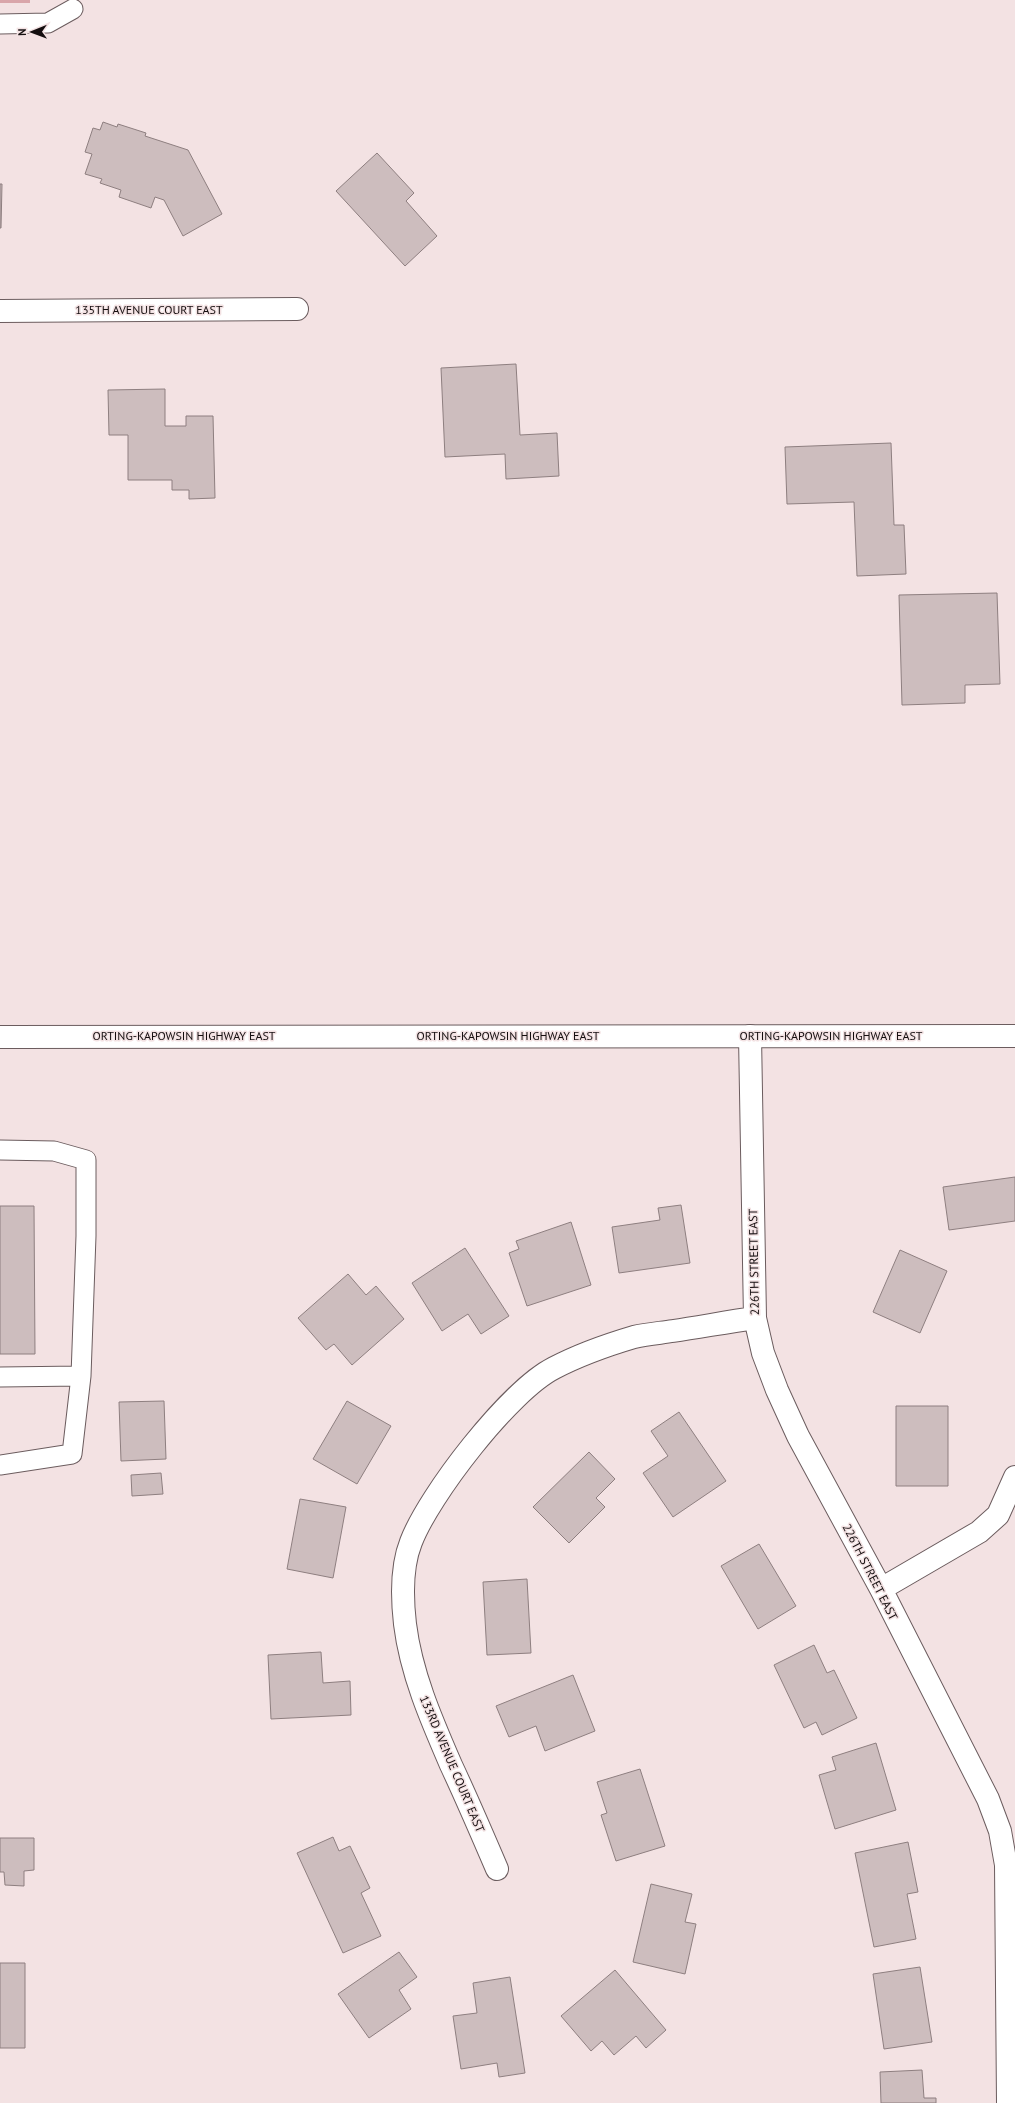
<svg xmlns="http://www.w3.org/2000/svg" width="1015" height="2103" font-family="'PT Sans',sans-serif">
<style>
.green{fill:#d9a5aa}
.building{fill:#cdbdbe;stroke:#8e7f80}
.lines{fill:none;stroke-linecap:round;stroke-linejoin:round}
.lane-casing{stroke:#6b5c5e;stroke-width:21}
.street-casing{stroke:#6b5c5e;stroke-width:24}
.secondary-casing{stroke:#6b5c5e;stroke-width:24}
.lane{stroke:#fff;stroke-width:19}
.street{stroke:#fff;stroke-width:22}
.secondary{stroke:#fff;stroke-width:22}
.labels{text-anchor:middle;stroke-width:3;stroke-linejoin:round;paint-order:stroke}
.street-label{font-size:12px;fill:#140e0f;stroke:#f3e2e3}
</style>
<rect width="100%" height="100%" fill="#f3e2e3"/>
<path class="green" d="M0,0H30V3H0Z"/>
<path class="building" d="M103,122L117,127L118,124L146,133L145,136L188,150L222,214L183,236L164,200L155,197L151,208L119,197L121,190L100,183L102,179L85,174L92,154L85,152L93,128L100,130Z
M377,153L414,193L406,201L437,236L405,266L336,191Z
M0,184H2L1,228H0Z
M516,364L520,435L557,433L559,476L506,479L505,454L445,457L441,368Z
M165,389V426H186V416H213L215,498L189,499V490H172V480H128V435H109L108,390Z
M891,443L894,525H904L906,574L857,576L854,502L787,504L785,447Z
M997,593L1000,684L965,685V703L902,705L899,595Z
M1015,1177V1221L949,1230L943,1187Z
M681,1205L690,1263L619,1273L612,1227L660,1220L658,1208Z
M0,1206H34L35,1354H0Z
M571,1222L591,1285L527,1306L509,1253L519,1249L516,1241Z
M465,1248L509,1316L481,1334L468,1314L442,1331L412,1283Z
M900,1250L947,1271L920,1333L873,1312Z
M348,1274L366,1295L376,1286L404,1319L352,1365L334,1344L326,1350L298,1318Z
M164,1401L166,1459L121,1461L119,1402Z
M347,1401L391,1426L357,1484L313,1459Z
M896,1406H948V1486H896Z
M679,1412L726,1481L673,1517L643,1473L668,1456L651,1431Z
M589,1452L615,1479L596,1498L605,1507L569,1543L533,1507Z
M161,1473L163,1494L132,1496L131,1475Z
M300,1499L346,1507L333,1578L287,1569Z
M759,1544L796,1606L758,1629L721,1566Z
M527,1579L531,1653L487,1655L483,1582Z
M814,1645L827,1673L834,1670L857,1718L822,1735L816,1722L804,1728L774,1665Z
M321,1652L323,1683L350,1681L351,1715L271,1719L268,1655Z
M573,1675L595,1731L545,1751L536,1726L509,1737L496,1706Z
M876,1743L896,1810L835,1829L819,1775L836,1770L832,1757Z
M640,1769L665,1846L616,1861L601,1815L607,1813L597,1782Z
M333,1837L339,1851L350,1846L370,1888L361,1893L381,1936L343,1953L297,1853Z
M0,1838H34V1870L24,1871V1886L5,1885L4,1872H0Z
M908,1842L918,1892L907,1894L916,1939L874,1947L855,1853Z
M651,1884L692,1894L685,1922L696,1924L685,1974L633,1962Z
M399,1952L417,1977L399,1990L411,2009L369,2038L338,1994Z
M0,1963H25V2048H0Z
M920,1967L932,2042L884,2049L873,1974Z
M615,1970L666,2030L646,2048L636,2036L614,2055L602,2041L591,2051L561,2016Z
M510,1977L525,2073L499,2077L497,2063L461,2069L453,2016L477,2013L473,1983Z
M922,2070L924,2098H936V2103H881L880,2072Z"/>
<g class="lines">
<defs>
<path id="lane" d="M0,24L48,23L73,9
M0,1150L54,1151L86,1160V1236L81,1376L72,1454L0,1465
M0,1377L81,1376"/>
<path id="street" d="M0,311L297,309
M750,1036L755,1318L763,1353L777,1390L798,1436L881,1589L988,1799L1000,1831L1006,1865L1008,2103
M881,1589L979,1532L998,1515L1015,1477
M497,1869C482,1834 467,1799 451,1765C431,1719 411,1673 405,1624C402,1598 401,1567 411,1542C429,1495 509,1391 554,1368C579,1355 607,1345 634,1337C647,1334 660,1333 673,1331C700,1327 727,1322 755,1318"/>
<path id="secondary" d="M0,1037L1015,1036"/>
</defs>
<use href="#lane" class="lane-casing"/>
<use href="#street" class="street-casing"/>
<use href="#secondary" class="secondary-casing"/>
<use href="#lane" class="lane"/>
<use href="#street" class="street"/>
<use href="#secondary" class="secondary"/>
</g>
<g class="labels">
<g class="street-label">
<text x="149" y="314">135TH AVENUE COURT EAST</text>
<text x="184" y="1040">ORTING-KAPOWSIN HIGHWAY EAST</text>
<text x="508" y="1040">ORTING-KAPOWSIN HIGHWAY EAST</text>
<text x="831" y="1040">ORTING-KAPOWSIN HIGHWAY EAST</text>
<text transform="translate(754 1262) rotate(-91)" y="4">226TH STREET EAST</text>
<text transform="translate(870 1572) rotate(63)" y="4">226TH STREET EAST</text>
<text transform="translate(452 1764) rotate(67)" y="4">133RD AVENUE COURT EAST</text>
</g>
</g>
<g transform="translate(32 32) rotate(269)" stroke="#f3e2e3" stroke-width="3" paint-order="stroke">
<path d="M0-3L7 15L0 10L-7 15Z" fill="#140e0f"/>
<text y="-6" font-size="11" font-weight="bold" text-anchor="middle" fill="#140e0f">N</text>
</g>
</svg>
